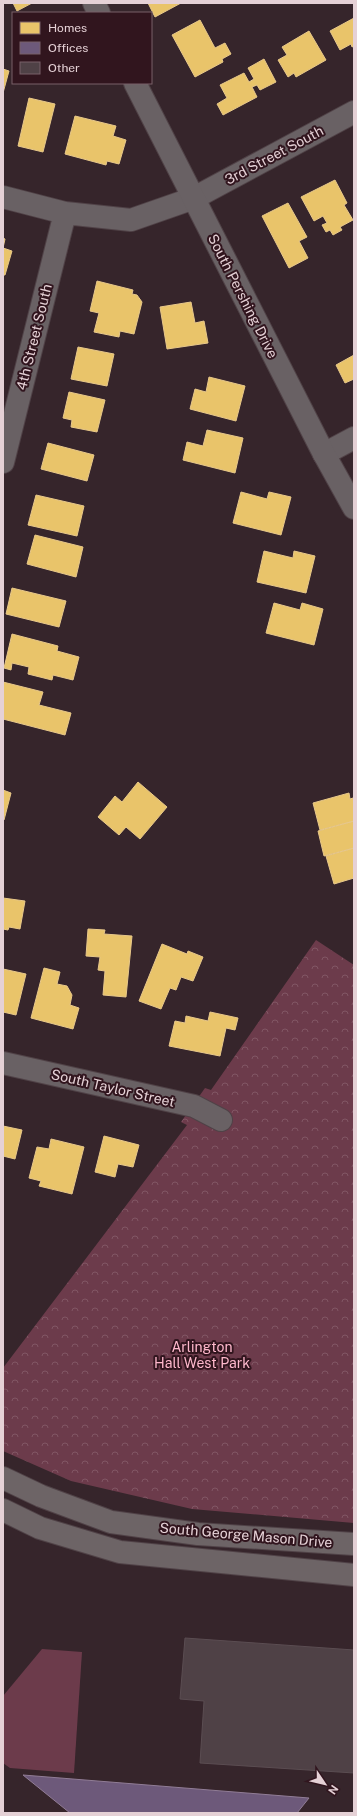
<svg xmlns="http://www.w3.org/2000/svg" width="357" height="1816" font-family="'Public Sans',sans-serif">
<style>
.grass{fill:#6c3b4b}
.park{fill:url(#park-crowns)}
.homes{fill:#e9c46a;stroke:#e8c88a}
.offices{fill:#6d597a;stroke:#917d96}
.building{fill:#4f4146;stroke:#5b4d52}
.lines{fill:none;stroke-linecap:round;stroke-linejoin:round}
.minor-casing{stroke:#504247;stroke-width:24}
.tertiary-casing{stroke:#504247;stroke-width:24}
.secondary-casing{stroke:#504247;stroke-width:24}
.minor{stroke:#696164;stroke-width:22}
.tertiary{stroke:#696164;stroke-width:22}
.secondary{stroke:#6d6466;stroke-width:22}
.labels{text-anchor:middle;stroke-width:4;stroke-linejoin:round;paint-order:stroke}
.street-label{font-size:14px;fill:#e5d1d6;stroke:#31151e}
.park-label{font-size:14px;fill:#feb8cc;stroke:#31151e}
</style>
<defs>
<pattern id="park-crowns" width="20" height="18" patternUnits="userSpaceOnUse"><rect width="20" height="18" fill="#6c3b4b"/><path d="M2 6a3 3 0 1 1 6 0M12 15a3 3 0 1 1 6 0" fill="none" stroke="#815664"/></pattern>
</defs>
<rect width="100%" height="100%" fill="#36252b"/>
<path class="grass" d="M42,1649L82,1652L74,1773L10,1768L3,1763V1696Z"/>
<path class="park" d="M316,940L354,965V1523L192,1509L71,1481L3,1451V1368L187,1125L181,1122L205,1088L211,1090Z"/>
<path class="homes" d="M13,3H32L17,11Z
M148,3H181L155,17Z
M354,18V46L352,47L351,44L340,50L330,31Z
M200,20L215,48L225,43L231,54L222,59L223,62L195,77L172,35Z
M309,31L326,60L296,77L294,73L288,77L278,60L287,55L282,47Z
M264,59L276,82L260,90L257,85L252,87L257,97L223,115L217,104L227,98L220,85L244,73L249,82L254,79L248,68Z
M3,69L9,71L3,93Z
M29,98L55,104L43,152L18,146Z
M75,116L116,126L113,136L126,140L119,164L107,161L106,165L65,154Z
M335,180L347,203L344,205L353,220L340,227L342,230L333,235L330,230L326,232L322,225L327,223L323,216L314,221L301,197Z
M288,203L307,237L299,241L308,258L289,268L262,216Z
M3,238L5,239L3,248L12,251L5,275H3Z
M97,281L133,290L132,294L137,295L142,302L134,334L120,331L119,337L94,332L99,313L90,311Z
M191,302L195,323L204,321L208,343L167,349L160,307Z
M78,347L114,354L107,386L71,379Z
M354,355V379L345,383L336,365Z
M209,377L245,386L236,421L190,409L195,389L206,392Z
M69,392L105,400L97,432L71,427L72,420L63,418Z
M207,430L243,438L235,473L183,460L187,442L203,446Z
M48,443L94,455L87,481L41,469Z
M241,492L267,499L269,492L291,497L281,535L233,523Z
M36,495L84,506L77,536L28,525Z
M35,535L83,547L76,577L27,564Z
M264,551L293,558L294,551L315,556L306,593L257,582Z
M12,588L66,601L59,627L6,614Z
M274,603L300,610L302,603L323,609L314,645L266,633Z
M12,634L58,646L57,651L79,657L73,680L53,675L52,680L28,674L29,667L12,663L11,670L4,668Z
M3,682L43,692L39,705L71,713L65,735L3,719Z
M138,782L167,807L140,839L126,827L119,835L98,817L115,796L122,802Z
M3,790L11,793L4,820H3Z
M349,793L350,799L353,798L354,800V821L320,830L313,803Z
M354,821V848L324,856L318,831Z
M354,848V878L334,884L326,856Z
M3,898L25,901L20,929L9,927L8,930L3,929Z
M88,929L105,930L104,934L132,936L126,997L103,995L105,971L98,970L100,957L86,956Z
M162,944L187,954L188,951L203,957L193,981L181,977L176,990L170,988L161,1009L139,1001Z
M44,968L60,972L57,984L67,986L72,995L70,1005L79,1008L73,1029L31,1018Z
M3,969L26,974L16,1015L3,1012Z
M210,1012L238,1018L235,1030L226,1028L220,1056L169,1046L175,1021L185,1023L186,1016L208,1021Z
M3,1126L22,1130L15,1159L3,1156Z
M104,1136L139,1145L133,1167L118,1164L115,1177L95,1172Z
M51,1139L84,1147L72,1194L39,1186L41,1181L29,1178L37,1147L49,1149Z"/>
<path class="offices" d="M23,1775L309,1798L297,1813H70Z"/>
<path class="building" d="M185,1638L354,1650V1773L200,1763L204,1701L180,1699Z"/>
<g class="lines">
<defs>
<path id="minor" d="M3,197L65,213L131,220L194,198L354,112
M324,454L354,438
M3,462L65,213
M3,1063L194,1106L221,1120"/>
<path id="tertiary" d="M94,3L99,13
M135,83L324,454L354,508"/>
<path id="secondary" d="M3,1478L41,1496L111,1522L198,1534L354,1544
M3,1510L40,1528L120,1552L354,1575"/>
</defs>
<use href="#minor" class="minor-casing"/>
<use href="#tertiary" class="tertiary-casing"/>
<use href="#secondary" class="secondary-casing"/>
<use href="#minor" class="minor"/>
<use href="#tertiary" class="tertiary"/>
<use href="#secondary" class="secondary"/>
</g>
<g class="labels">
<g class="street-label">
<text transform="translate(274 155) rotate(-28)" y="5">3rd Street South</text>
<text transform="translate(243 296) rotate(63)" y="5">South Pershing Drive</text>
<text transform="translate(34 337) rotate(-76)" y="5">4th Street South</text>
<text transform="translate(113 1088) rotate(13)" y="5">South Taylor Street</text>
<text transform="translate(246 1535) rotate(5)" y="5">South George Mason Drive</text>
</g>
<g class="park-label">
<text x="202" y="1352">Arlington<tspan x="202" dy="16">Hall West Park</tspan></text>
</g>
</g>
<rect width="357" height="1816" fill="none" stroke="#e5d1d6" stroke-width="8"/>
<rect x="12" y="12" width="140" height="72" fill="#31151e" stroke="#796068"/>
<rect x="20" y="22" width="20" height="12" fill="#e9c46a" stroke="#796068"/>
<text x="48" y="32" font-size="12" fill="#e5d1d6">Homes</text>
<rect x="20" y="42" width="20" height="12" fill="#6d597a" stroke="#796068"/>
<text x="48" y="52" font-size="12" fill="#e5d1d6">Offices</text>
<rect x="20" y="62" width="20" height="12" fill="#4f4146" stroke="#796068"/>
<text x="48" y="72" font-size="12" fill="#e5d1d6">Other</text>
<g transform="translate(325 1784) rotate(125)" stroke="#31151e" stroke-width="3" paint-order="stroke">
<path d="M0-3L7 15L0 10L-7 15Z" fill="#e5d1d6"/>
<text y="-6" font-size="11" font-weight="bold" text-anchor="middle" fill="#e5d1d6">N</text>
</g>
</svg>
